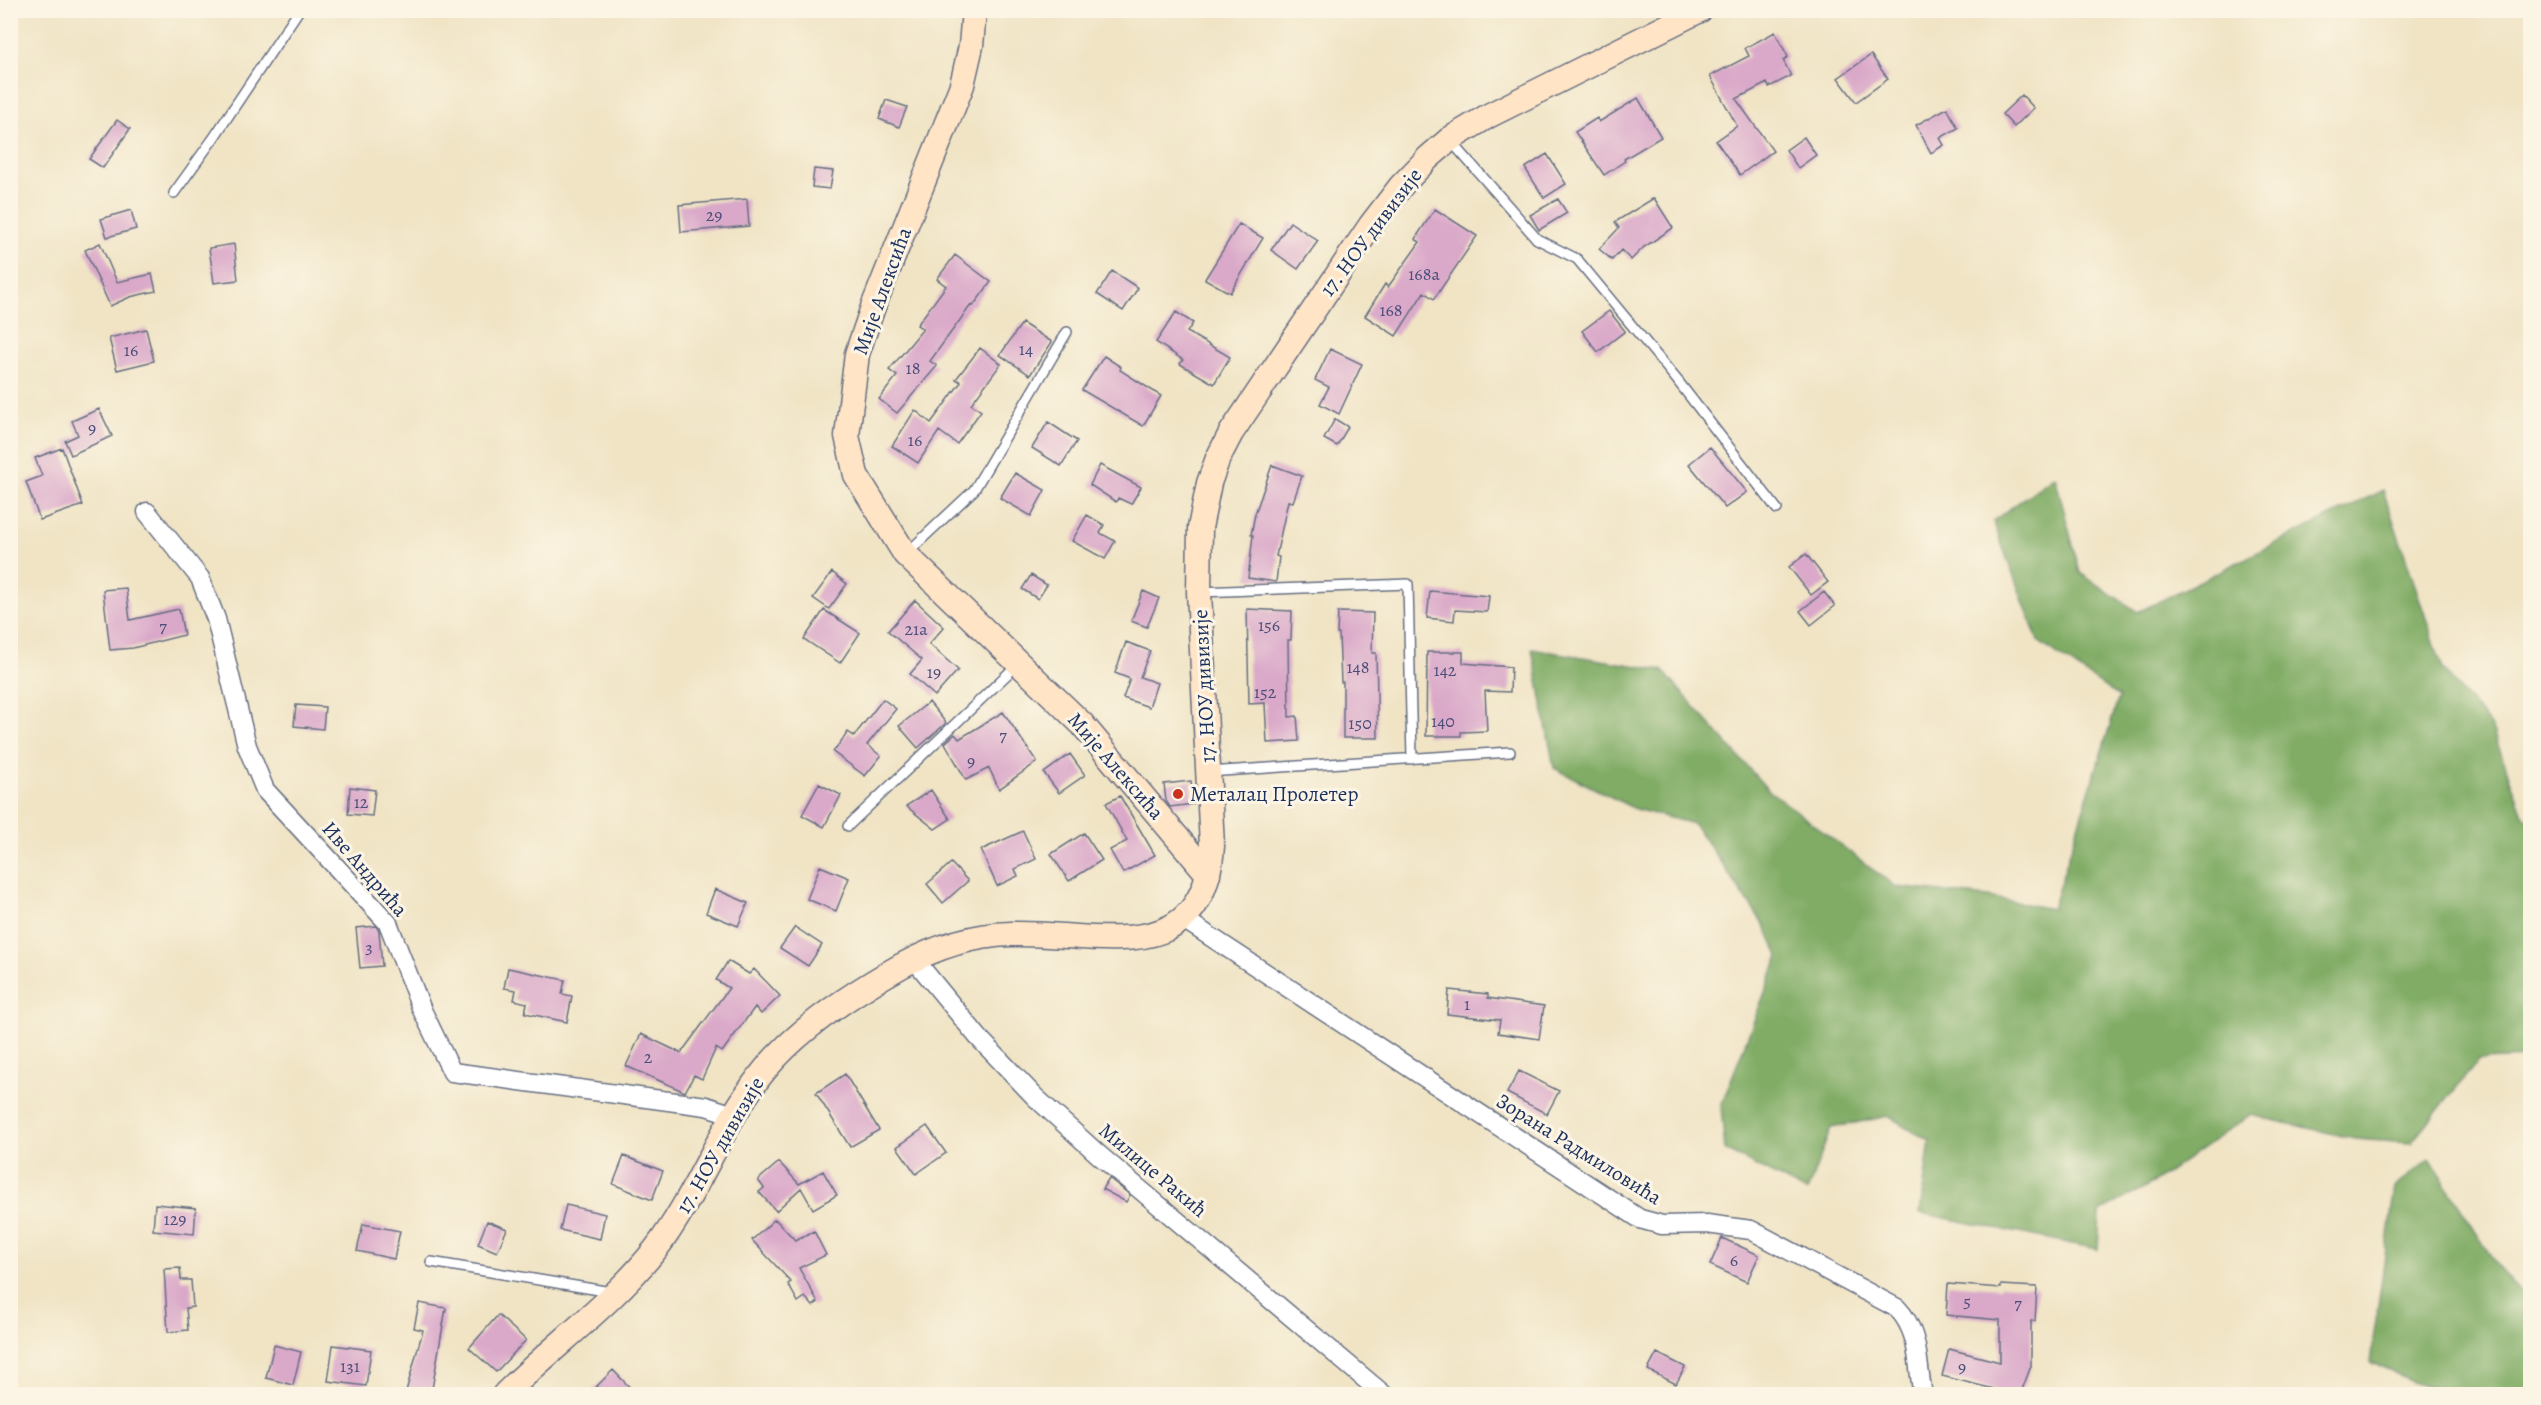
<svg xmlns="http://www.w3.org/2000/svg" width="2541" height="1405" font-family="Alegreya,serif">
<style>
.forest{fill:#80ac65;stroke:#4e6e62;stroke-width:1.5}
.building{fill:#daa9c9}
.lines{fill:none;stroke-linecap:round;stroke-linejoin:round}
.lane-casing{stroke:#666e82;stroke-width:12}
.street-casing{stroke:#666e82;stroke-width:21}
.secondary-casing{stroke:#666e82;stroke-width:27}
.lane{stroke:#fff;stroke-width:9}
.street{stroke:#fff;stroke-width:18}
.secondary{stroke:#ffe4c6;stroke-width:24}
.poi-dot{fill:#c8321e;stroke:#fcf5e5;stroke-width:2}
.labels{text-anchor:middle;stroke-width:6;stroke-linejoin:round;paint-order:stroke}
.number-label{font-size:18px;fill:#4b4e79}
.street-label{font-size:21px;fill:#1b2f5e;stroke:#fcf5e5}
.poi-label{font-size:21px;fill:#1b2f5e;stroke:#fcf5e5;text-anchor:start}
</style>
<rect width="100%" height="100%" fill="#fcf5e5"/>
<filter id="ink" filterUnits="userSpaceOnUse"><feTurbulence type="fractalNoise" baseFrequency=".0167" numOctaves="2"/><feDisplacementMap in="SourceGraphic" scale="12" xChannelSelector="R" yChannelSelector="G"/><feConvolveMatrix kernelMatrix="1 2 1 2 8 2 1 2 1" color-interpolation-filters="sRGB"/></filter>
<filter id="wash" filterUnits="userSpaceOnUse"><feTurbulence type="fractalNoise" baseFrequency=".008" numOctaves="4" result="noise"/><feDisplacementMap in="SourceGraphic" scale="24" xChannelSelector="R" yChannelSelector="G"/><feGaussianBlur stdDeviation="1.35" result="paint"/><feColorMatrix in="noise" values="0 0 0 0 0 0 0 0 0 0 0 0 0 0 0 0 0 1.4 0 .05"/><feComposite in="paint" operator="in"/></filter>
<g filter="url(#wash)">
<rect width="100%" height="100%" fill="#f0e4c5"/>
<path class="forest" d="M2055,476L2080,573L2138,612L2383,490L2443,669L2491,726L2524,817L2530,820V1058L2479,1060L2411,1143L2356,1139L2250,1115L2154,1182L2100,1212L2098,1249L1920,1213L1930,1141L1888,1116L1831,1128L1807,1192L1725,1150L1721,1106L1779,956L1765,926L1694,824L1635,809L1554,768L1532,649L1662,670L1767,789L1896,887L1988,897L2052,909L2119,697L2038,641L1993,521Z
M2430,1159L2499,1269L2525,1296L2530,1345V1394H2452L2412,1381L2370,1362L2395,1187Z"/>
<g id="blocks">
<path class="building" d="M1775,32L1788,57L1783,60L1791,76L1769,87L1767,83L1736,99L1773,151L1740,175L1716,141L1737,126L1710,76L1749,56L1745,48Z
M1871,55L1888,79L1856,102L1838,78Z
M2022,95L2034,108L2014,127L2002,114Z
M1638,98L1661,137L1624,159L1625,161L1604,175L1575,132L1597,118L1599,122Z
M886,100L907,107L899,127L879,119Z
M1947,108L1958,128L1940,138L1944,145L1931,153L1916,125Z
M117,120L130,129L103,168L89,159Z
M1804,137L1816,155L1798,168L1786,150Z
M1547,154L1566,184L1544,198L1525,168Z
M814,169L833,171L830,189L812,187Z
M1654,198L1673,228L1644,247L1631,260L1621,250L1612,260L1599,249L1619,228L1615,222Z
M747,199L749,226L681,232L679,205Z
M1558,199L1567,213L1539,230L1530,215Z
M1435,209L1477,236L1434,299L1424,292L1396,336L1365,316L1385,284L1388,287L1420,242L1415,239Z
M131,210L136,229L107,237L101,219Z
M1290,222L1318,241L1298,269L1271,250Z
M1239,224L1263,238L1230,293L1205,279Z
M100,243L117,282L152,274L156,291L130,297L110,306L85,250Z
M234,244L238,280L214,283L209,248Z
M955,255L991,282L973,306L971,305L930,361L937,366L897,413L879,399L897,376L889,370L923,329L917,325L946,286L937,279Z
M1112,271L1138,288L1123,311L1097,294Z
M1609,311L1625,331L1598,352L1582,331Z
M1176,312L1193,323L1187,332L1230,357L1214,384L1180,364L1183,360L1156,342Z
M1022,323L1052,342L1030,375L1000,355Z
M146,329L154,361L117,370L109,338Z
M980,348L1001,364L971,404L981,411L957,444L939,431L918,463L892,446L915,410L931,423L961,382L956,379Z
M1330,349L1362,364L1339,414L1320,404L1329,387L1315,380Z
M1104,356L1121,367L1120,370L1161,396L1143,426L1082,390Z
M99,409L112,436L71,455L65,441L78,435L72,421Z
M1335,419L1348,427L1337,446L1324,439Z
M1048,422L1077,441L1061,466L1032,448Z
M1710,447L1747,492L1725,508L1689,464Z
M62,448L83,505L40,520L26,482L42,476L35,458Z
M1100,465L1141,487L1131,504L1118,498L1116,502L1090,485Z
M1272,465L1302,476L1293,502L1288,501L1276,556L1279,557L1276,582L1248,578L1253,535H1251L1255,514Z
M1015,473L1045,490L1031,516L1000,498Z
M1087,515L1104,525L1100,533L1115,541L1105,559L1072,541Z
M1806,554L1828,582L1811,595L1789,567Z
M832,572L847,584L829,609L813,598Z
M1031,575L1047,585L1038,599L1022,589Z
M126,588L130,620L179,609L184,635L133,648L110,650L103,590Z
M1143,591L1159,598L1147,627L1131,621Z
M1430,591L1489,596L1487,612L1455,610L1454,621L1427,618Z
M1824,592L1835,606L1811,625L1800,611Z
M915,600L944,627L929,644L958,670L935,696L910,674L922,660L888,631Z
M1247,609L1292,611L1291,640H1288L1289,717L1297,716L1299,741L1267,743L1265,703L1249,704Z
M824,610L860,633L840,663L804,639Z
M1338,612L1373,613L1372,653H1376L1378,738H1343V682H1341L1339,634H1337Z
M1126,642L1150,651L1140,677L1157,683L1149,707L1123,698L1130,679L1115,673Z
M1427,652H1463V663L1511,667L1510,692L1485,691L1487,731L1461,732V736H1426Z
M883,699L896,709L867,745L881,756L865,776L833,752L848,732L854,736Z
M929,702L946,723L918,748L899,726Z
M296,705L325,707L323,729L294,726Z
M1003,712L1037,762L999,789L989,768L966,780L945,743L955,734L959,739Z
M1070,754L1085,775L1059,793L1044,773Z
M1191,781L1193,804L1170,807L1166,801L1164,784Z
M819,784L841,795L824,827L802,815Z
M350,787L375,790L372,816L348,814Z
M931,790L950,819L935,829L906,806Z
M1120,796L1155,855L1123,873L1110,850L1127,841L1106,803Z
M1023,831L1036,859L1015,869L1018,876L997,886L981,850Z
M1084,833L1102,860L1069,881L1051,854Z
M951,863L968,881L943,903L927,884Z
M820,866L849,878L836,911L807,899Z
M715,889L748,903L738,926L706,913Z
M376,926L379,931L382,966L360,968L356,928Z
M795,927L822,945L808,966L780,948Z
M728,961L749,974L754,969L780,996L761,1014L755,1007L722,1052L716,1048L702,1079L694,1075L685,1092L626,1066L641,1034L681,1053L729,988L716,980Z
M508,968L565,980L562,994L572,996L567,1022L525,1013L527,1003L514,1000L516,990L504,988Z
M1449,990L1488,994V998L1544,1006L1539,1039L1498,1033L1500,1020L1447,1014Z
M1519,1071L1559,1091L1547,1114L1507,1093Z
M845,1074L879,1130L850,1147L816,1093Z
M927,1126L946,1153L916,1174L897,1147Z
M624,1156L663,1171L652,1200L613,1184Z
M779,1162L799,1184L823,1171L837,1195L813,1209L801,1188L776,1211L759,1192L764,1188L758,1180Z
M1109,1178L1130,1195L1126,1202L1102,1189Z
M155,1204L196,1208L194,1234L153,1230Z
M566,1205L605,1214L600,1239L560,1230Z
M775,1219L795,1240L814,1231L826,1255L799,1268L818,1302L813,1306L805,1297L798,1302L788,1284L791,1282L752,1240Z
M487,1221L507,1229L497,1252L478,1244Z
M363,1224L400,1231L394,1259L357,1251Z
M1722,1238L1759,1255L1747,1282L1710,1265Z
M180,1268L181,1280H191L193,1307L186,1308L188,1330L168,1332L164,1269Z
M1948,1284L2001,1288V1285L2037,1287L2035,1321H2031V1366L2020,1395H1991L1994,1389L1942,1376L1949,1349L2000,1362V1320L1946,1315Z
M419,1303L446,1308L431,1395H405L423,1330L414,1328Z
M498,1315L526,1340L496,1372L469,1348Z
M274,1345L301,1352L293,1385L266,1378Z
M333,1345L371,1350L366,1386L328,1381Z
M1657,1353L1685,1367L1676,1384L1648,1370Z
M613,1370L637,1395H588Z"/>
</g>
</g>
<g filter="url(#ink)">
<use href="#blocks" fill-opacity="0" stroke="#666e82" stroke-width="1.5"/>
<g class="lines">
<defs>
<path id="lane" d="M1451,141L1537,239L1577,259L1677,380L1777,509
M174,193L213,139L299,10
M907,553L974,490L1067,332
M1199,592L1408,584L1412,759
M1208,772L1510,752
M848,826L1017,665
M431,1262L611,1292"/>
<path id="street" d="M147,512L200,578L216,619L247,746L265,790L388,923L422,1010L452,1072L706,1106L734,1115
M1182,918L1640,1219L1662,1225L1707,1224L1751,1230L1897,1308C1921,1333 1916,1363 1923,1394
M914,959L978,1037L1035,1097L1099,1155L1383,1394"/>
<path id="secondary" d="M974,10L971,46L962,85L873,307L857,354L847,436L856,475L905,554L1082,724L1208,874
M505,1394C554,1345 612,1304 655,1250C697,1195 719,1129 760,1076C793,1032 853,993 901,966C934,948 973,935 1011,934C1096,931 1203,973 1212,846L1199,592L1200,528L1209,483L1218,458L1231,433L1371,225L1401,186L1428,158L1450,139L1488,116L1700,10"/>
</defs>
<use href="#lane" class="lane-casing"/>
<use href="#street" class="street-casing"/>
<use href="#secondary" class="secondary-casing"/>
<use href="#lane" class="lane"/>
<use href="#street" class="street"/>
<use href="#secondary" class="secondary"/>
</g>
</g>
<circle class="poi-dot" cx="1178" cy="794" r="6"/>
<g class="labels">
<g class="number-label">
<text x="714" y="221">29</text>
<text x="1424" y="280">168a</text>
<text x="1391" y="316">168</text>
<text x="1026" y="355">14</text>
<text x="131" y="356">16</text>
<text x="913" y="374">18</text>
<text x="92" y="434">9</text>
<text x="915" y="446">16</text>
<text x="1269" y="631">156</text>
<text x="163" y="632">7</text>
<text x="916" y="635">21a</text>
<text x="1358" y="673">148</text>
<text x="1445" y="676">142</text>
<text x="934" y="678">19</text>
<text x="1265" y="698">152</text>
<text x="1443" y="727">140</text>
<text x="1360" y="729">150</text>
<text x="1003" y="741">7</text>
<text x="971" y="767">9</text>
<text x="361" y="808">12</text>
<text x="369" y="953">3</text>
<text x="1467" y="1010">1</text>
<text x="648" y="1063">2</text>
<text x="175" y="1225">129</text>
<text x="1734" y="1266">6</text>
<text x="1967" y="1307">5</text>
<text x="2018" y="1309">7</text>
<text x="350" y="1372">131</text>
<text x="1962" y="1373">9</text>
</g>
<g class="street-label">
<text transform="translate(1371 232) rotate(-53)" y="7">17. НОУ дивизије</text>
<text transform="translate(882 291) rotate(-70)" y="7">Мије Алексића</text>
<text transform="translate(1204 686) rotate(-93)" y="7">17. НОУ дивизије</text>
<text transform="translate(1116 766) rotate(49)" y="7">Мије Алексића</text>
<text transform="translate(365 869) rotate(49)" y="7">Иве Андрића</text>
<text transform="translate(720 1145) rotate(-60)" y="7">17. НОУ дивизије</text>
<text transform="translate(1579 1149) rotate(32)" y="7">Зорана Радмиловића</text>
<text transform="translate(1153 1170) rotate(40)" y="7">Милице Ракић</text>
</g>
<g class="poi-label">
<text x="1190" y="801">Металац Пролетер</text>
</g>
</g>
<rect width="2541" height="1405" fill="none" stroke="#fcf5e5" stroke-width="36"/>
</svg>
